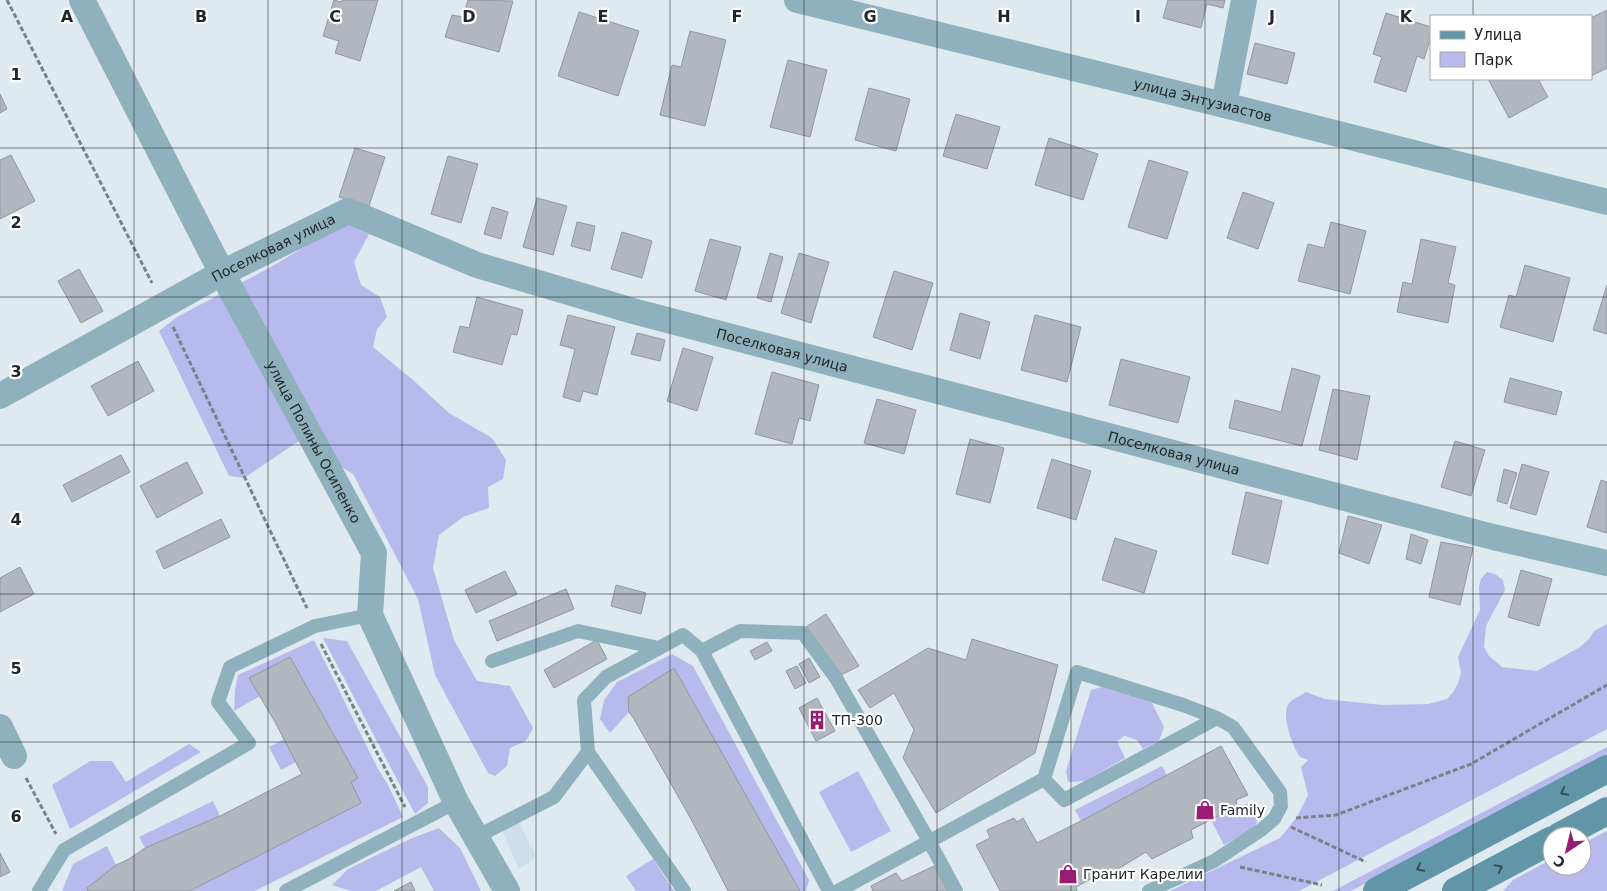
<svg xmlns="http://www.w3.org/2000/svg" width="1607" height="891" font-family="'DejaVu Sans',sans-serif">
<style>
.built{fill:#cedeeb}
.green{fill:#b8baee}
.building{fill:#b1b6bf;stroke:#91969f}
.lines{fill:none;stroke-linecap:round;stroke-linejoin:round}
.path{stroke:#7b8186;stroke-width:3;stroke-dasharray:5 2.5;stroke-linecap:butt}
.service{stroke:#8eb1bd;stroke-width:14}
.minor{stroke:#8eb1bd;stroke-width:26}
.secondary{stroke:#6096a7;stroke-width:28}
.oneway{stroke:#384d54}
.grid{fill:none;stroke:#222628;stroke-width:1;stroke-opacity:0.55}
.labels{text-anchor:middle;stroke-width:4.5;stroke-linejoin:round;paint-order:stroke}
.street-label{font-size:14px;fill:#222628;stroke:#fff}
.poi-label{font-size:14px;fill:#222628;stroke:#fff;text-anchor:start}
.grid-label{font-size:16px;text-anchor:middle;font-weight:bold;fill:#222628;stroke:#fff;stroke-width:4.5;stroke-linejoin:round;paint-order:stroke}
</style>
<rect width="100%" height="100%" fill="#dfe9f0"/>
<path class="built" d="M517,818L536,857L519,869L501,828Z"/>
<path class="green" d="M344,223L369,234L354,262L361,285L380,297L387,317L377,329L373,347L413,380L449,413L492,438L506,460L503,479L488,487L489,508L463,517L439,535L433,568L454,640L477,681L510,686L533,728L526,741L510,748L507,766L495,776L488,773L435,675L418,599L353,474L299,441L244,478L229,476L159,331L177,317L271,267Z
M1487,572L1495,574L1503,580L1505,590L1486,626L1484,647L1489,656L1502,667L1537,671L1580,647L1589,639L1594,631L1607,624V729L1299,891H1170L1280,838L1297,817L1308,795L1301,767L1308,760L1300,757C1293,747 1280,714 1289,703C1293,699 1301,695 1306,692L1325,699L1382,705L1428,704L1447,699L1454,691L1458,683L1461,673L1458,657L1480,610L1479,587L1481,579Z
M323,638L347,641L428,787V803L415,814Z
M314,640L378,769L387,783L403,817L255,891H191L360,803L351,782L358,778L290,657L249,678L260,696L234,711L235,690L238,675Z
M672,654L693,666L809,880L806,891H800L674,668L628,697L629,712L610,733L600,719L604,700L617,682Z
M1102,687L1152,703L1164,727L1159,741L1143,749L1137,740L1125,736L1117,741L1125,758L1085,781L1068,782L1066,771L1091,690Z
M284,739L296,762L281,770L269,747Z
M189,744L201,752L70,829L52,785L90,761H112L126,782Z
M1607,747V756L1351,891H1333Z
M1162,766L1167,775L1081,821L1075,810Z
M858,771L891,831L851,852L819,792Z
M213,801L220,816L145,848L139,837Z
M1250,803L1259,818L1254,828L1224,845L1211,820L1237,806Z
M439,828L460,848L481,891H434L421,867L376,891H351L332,885L348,869L410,839Z
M1607,831V891H1503L1513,880L1552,859V866H1582V844Z
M107,846L116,865L88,891H62L73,864Z
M653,859L674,891H636L626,876Z"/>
<path class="building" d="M334,0L341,2L342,0H378L360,61L335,53L339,41L323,36Z
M468,0L513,1L499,52L445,37L452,15L463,17Z
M1168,0H1225L1223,8L1207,4L1201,28L1163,18Z
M1607,10V68L1591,76V18Z
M579,12L639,31L618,96L558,76Z
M1386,13L1431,27V37L1424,59L1417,56L1406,92L1374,82L1382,57L1373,54Z
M690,31L726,40L705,126L660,115L672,65L681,67Z
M1255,43L1295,53L1287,84L1247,74Z
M788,60L827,70L810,137L770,127Z
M1488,79H1538L1548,97L1509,118Z
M869,88L910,99L896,151L855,140Z
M0,94L7,109L0,113Z
M956,114L1000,127L987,169L943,156Z
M1049,138L1098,154L1083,200L1035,185Z
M355,148L385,157L369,206L339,197Z
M11,155L35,201L0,219V160Z
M448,156L478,164L461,223L431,214Z
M1149,160L1188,172L1167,239L1128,227Z
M1243,192L1274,203L1258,249L1227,238Z
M537,198L567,206L553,255L523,247Z
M492,207L508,212L501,239L484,234Z
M577,222L595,226L590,251L571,246Z
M1331,222L1366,231L1350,294L1298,281L1308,244L1324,248Z
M622,232L652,241L642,278L611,269Z
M710,239L741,247L726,300L695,291Z
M1421,239L1456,247L1448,283L1455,285L1448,323L1397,312L1403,282L1412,284Z
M770,253L783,257L771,302L757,298Z
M799,253L829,262L811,323L781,313Z
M1525,265L1570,278L1553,342L1500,327L1509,295L1516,297Z
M79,269L103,311L81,323L58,281Z
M894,271L933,283L912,350L873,337Z
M1607,285V334L1593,330Z
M477,297L523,310L517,335L511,334L502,365L453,352L460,326L469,328Z
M960,313L990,322L980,359L950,350Z
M568,315L615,327L597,395L583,391L580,402L563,397L575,349L560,345Z
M1035,315L1081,327L1067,382L1021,370Z
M637,333L665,340L660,361L631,354Z
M683,348L713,357L697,411L667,401Z
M1121,359L1190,377L1178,423L1109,405Z
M138,361L154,391L108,416L91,386Z
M1292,368L1320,376L1302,446L1229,428L1235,400L1281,412Z
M772,372L819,385L810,421L799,418L792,444L755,434Z
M1510,378L1562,392L1556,415L1504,402Z
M1333,389L1370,396L1357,460L1319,450Z
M877,399L916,410L904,454L864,443Z
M970,439L1004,448L990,503L956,494Z
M1455,441L1485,450L1471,496L1441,487Z
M121,455L130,472L72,502L63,485Z
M1052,459L1091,471L1076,520L1037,508Z
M187,462L203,493L157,518L140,486Z
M1522,464L1549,472L1536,515L1510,508Z
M1504,469L1517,473L1507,504L1497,501Z
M1601,480L1607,482V533L1587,527Z
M1246,492L1282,501L1268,564L1232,554Z
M1348,516L1382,525L1369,564L1339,553Z
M221,519L230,537L164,569L156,551Z
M1411,534L1428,540L1421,564L1406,559Z
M1115,538L1157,551L1144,593L1102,580Z
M1441,542L1473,548L1460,605L1429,597Z
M20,567L34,594L0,612V578Z
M1521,570L1552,579L1539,626L1508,617Z
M505,571L517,594L476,613L465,590Z
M616,585L646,593L641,614L611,606Z
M566,589L574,609L497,641L489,621Z
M826,614L859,666L839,676L806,627Z
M972,639L1058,665L1035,753L936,813L903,758L914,730L894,693L870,708L858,690L928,648L966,660Z
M597,640L607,659L554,688L544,670Z
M767,642L772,651L755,660L750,651Z
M290,657L358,778L351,782L361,803L190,891H88L87,888L116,865L129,859L145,848L220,816L302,774L275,722L249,678Z
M809,658L820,677L809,683L799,664Z
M797,666L806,683L795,689L786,671Z
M674,668L800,891H728L691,819L634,719L629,712L628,697Z
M817,698L835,731L816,741L799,708Z
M1221,746L1248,795L1236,800L1237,806L1191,830L1193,838L1152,859L1146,852L1103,878L1100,874L1076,887L1077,891H1000L976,845L990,838L987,830L1014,818L1017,822L1023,818L1037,843L1081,821Z
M0,853L10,872L0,877Z
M934,866L948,891H873L871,886L896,873L902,881Z
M411,882L415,891H394Z"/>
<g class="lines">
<path class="path" d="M7,0L152,283
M173,327L307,608
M321,644L405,807
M26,778L56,834
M1296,818L1336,815L1471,764L1607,685
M1291,827L1366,862
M1240,867L1322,885"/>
<path class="service" d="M702,651L740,631L803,633L836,678L929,841L956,891
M492,661L578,631L659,648
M1044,779L1064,800L1217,718L1233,727L1280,792L1281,806L1274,819L1261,830L1214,861L1149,891
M476,837L554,797L588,752
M39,891L64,850L249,743L218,702L230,667L315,626L370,615
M286,891L456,802
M684,891L588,752L584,700L606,677L683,635L702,651L829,891
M838,891L1044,779L1077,672L1183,705L1217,718"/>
<g class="minor">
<path id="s1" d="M82,0L222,273L374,553L370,615L456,802L507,891"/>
<path id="s2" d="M797,0L1224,105L1607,202"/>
<path d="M1224,105L1244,0"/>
<path id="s3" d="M0,396L222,273L348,211L477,265L633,311L1493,537L1607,563"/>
<path d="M0,727L14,756"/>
</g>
<path class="secondary" d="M1560,836L1607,811
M1377,891L1607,769
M1456,891L1552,840"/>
</g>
<defs><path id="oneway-chevron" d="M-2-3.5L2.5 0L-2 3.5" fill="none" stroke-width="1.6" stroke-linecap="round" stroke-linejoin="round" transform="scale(1.25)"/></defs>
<g class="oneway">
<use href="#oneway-chevron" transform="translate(1564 792) rotate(152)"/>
<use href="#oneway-chevron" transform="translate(1420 868) rotate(152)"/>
<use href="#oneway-chevron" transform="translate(1499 868) rotate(-28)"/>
</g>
<path class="grid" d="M134,0V891M268,0V891M402,0V891M536,0V891M670,0V891M804,0V891M937,0V891M1071,0V891M1205,0V891M1339,0V891M1473,0V16M1473,79V891M0,148H1607M0,297H1607M0,445H1607M0,594H1607M0,742H1607"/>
<defs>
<symbol id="building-bare" viewBox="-9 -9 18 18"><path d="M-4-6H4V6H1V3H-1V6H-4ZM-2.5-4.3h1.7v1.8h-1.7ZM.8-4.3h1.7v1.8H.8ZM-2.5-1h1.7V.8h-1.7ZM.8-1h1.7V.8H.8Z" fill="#991c73" stroke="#fff" stroke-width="2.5" paint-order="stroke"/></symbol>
<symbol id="shop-bare" viewBox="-9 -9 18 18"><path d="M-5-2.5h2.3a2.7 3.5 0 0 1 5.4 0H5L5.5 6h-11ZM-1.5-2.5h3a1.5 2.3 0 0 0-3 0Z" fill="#991c73" stroke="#fff" stroke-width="2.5" paint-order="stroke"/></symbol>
</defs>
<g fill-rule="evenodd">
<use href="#building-bare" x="803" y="706" width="28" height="28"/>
<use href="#shop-bare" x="1191" y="796" width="28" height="28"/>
<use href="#shop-bare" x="1054" y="860" width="28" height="28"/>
</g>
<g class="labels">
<g class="street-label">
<text dy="5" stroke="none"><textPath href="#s2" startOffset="418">улица Энтузиастов</textPath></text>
<text dy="5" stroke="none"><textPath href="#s3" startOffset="311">Поселковая улица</textPath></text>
<text dy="5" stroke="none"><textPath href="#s3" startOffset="851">Поселковая улица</textPath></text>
<text dy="5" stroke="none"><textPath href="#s1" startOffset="499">улица Полины Осипенко</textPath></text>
<text dy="5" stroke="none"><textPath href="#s3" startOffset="1256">Поселковая улица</textPath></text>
</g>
<g class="poi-label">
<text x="832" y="725">ТП-300</text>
<text x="1220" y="815">Family</text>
<text x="1083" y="879">Гранит Карелии</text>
</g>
</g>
<g class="grid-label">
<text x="67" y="22">A</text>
<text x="201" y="22">B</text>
<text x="335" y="22">C</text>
<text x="469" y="22">D</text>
<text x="603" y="22">E</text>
<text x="737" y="22">F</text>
<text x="870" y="22">G</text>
<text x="1004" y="22">H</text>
<text x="1138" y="22">I</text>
<text x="1272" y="22">J</text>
<text x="1406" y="22">K</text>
<text x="16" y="80">1</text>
<text x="16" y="228">2</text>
<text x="16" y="377">3</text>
<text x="16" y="525">4</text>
<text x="16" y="674">5</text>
<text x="16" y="822">6</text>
</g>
<rect x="1430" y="15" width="162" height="65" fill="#ffffff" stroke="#a7a8a9"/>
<rect x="1440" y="31" width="25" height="8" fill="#6096a7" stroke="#a7a8a9"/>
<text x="1474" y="40" font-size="15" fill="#222628">Улица</text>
<rect x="1440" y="52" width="25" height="15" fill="#b8baee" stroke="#a7a8a9"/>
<text x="1474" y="65" font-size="15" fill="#222628">Парк</text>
<g transform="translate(1567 851) rotate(215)"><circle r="24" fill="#ffffff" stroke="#a7a8a9"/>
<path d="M0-4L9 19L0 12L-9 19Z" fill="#991c73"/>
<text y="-8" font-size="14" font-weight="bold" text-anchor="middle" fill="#222628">С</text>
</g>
</svg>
